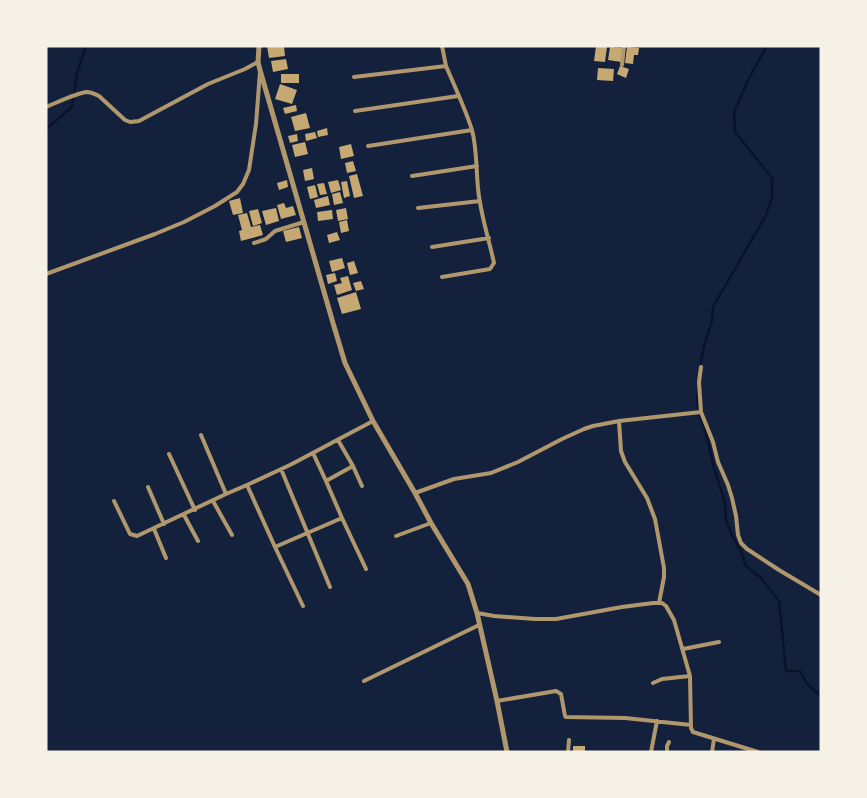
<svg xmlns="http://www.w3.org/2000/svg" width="867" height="798" font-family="Cabin,sans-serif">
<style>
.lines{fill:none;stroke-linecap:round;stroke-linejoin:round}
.stream{stroke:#0b132b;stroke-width:2.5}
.building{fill:#c6a872}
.minor{stroke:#b1986c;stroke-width:4}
.tertiary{stroke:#b1986c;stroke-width:5}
</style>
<rect width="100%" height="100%" fill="#14213d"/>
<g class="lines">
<path class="stream" d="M46,129L72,107L77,73L86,46
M700,368L704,346L712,321L713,307L766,215L772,197V178L735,132L734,112L749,78L767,46
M698,389L697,400L700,415L706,433L714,468L725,502L726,521L732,535L741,552L746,566L761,578L779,601L786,671H800L807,684L821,696"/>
</g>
<path class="building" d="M267,46H284L285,56L269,58Z
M596,46L607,47L605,62L594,61Z
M610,47L623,48L621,62L608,60Z
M627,47L639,48L638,55H634L633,64L625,63Z
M286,59L288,69L273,72L271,61Z
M620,66L629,69L626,78L617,74Z
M598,68L614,69L613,81L597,80Z
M281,74H299V83H281Z
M280,84L297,90L292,104L275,99Z
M296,105L297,111L285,114L283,108Z
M306,113L310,128L295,131L291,117Z
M327,128L328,135L318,137L317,131Z
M315,132L317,138L306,141L305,134Z
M297,134L298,141L290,143L288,136Z
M305,142L308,154L295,157L292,145Z
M351,144L354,156L341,159L339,147Z
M353,161L356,171L347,173L345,163Z
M312,168L314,179L305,181L303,170Z
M357,174L363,196L354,198L349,176Z
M287,180L288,187L279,190L277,183Z
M338,180L341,190L331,193L328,182Z
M347,181L350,196L344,198L341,182Z
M324,183L327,194L320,195L317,184Z
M315,185L318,197L310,199L307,187Z
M340,192L343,203L334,205L332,194Z
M328,196L330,205L316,208L314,200Z
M240,198L243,213L233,215L229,201Z
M284,203L286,208L293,206L296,215L281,219L277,205Z
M276,208L279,221L266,225L262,211Z
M346,208L348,219L338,221L336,210Z
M258,209L262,223L253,226L249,211Z
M332,210L333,219L318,221L317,212Z
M247,213L251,227L260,225L263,235L241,241L239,231L242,230L238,215Z
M347,220L349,231L341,233L339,222Z
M299,227L302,238L286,242L283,231Z
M337,232L340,240L329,243L327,235Z
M342,258L345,268L332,272L329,261Z
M354,261L358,273L350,275L347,263Z
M335,273L337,281L328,284L326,275Z
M348,276L352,290L337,295L334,285L342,283L340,278Z
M361,281L364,289L356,291L353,283Z
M356,292L361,309L342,314L337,298Z
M573,746H585V752H573Z"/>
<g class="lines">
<path class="minor" d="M622,65L624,46
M354,77L446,66L442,46
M46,107C56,103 76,93 87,92C91,92 95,94 99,96L125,120L130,122L139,121L208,84L245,69L258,62
M355,111L458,96
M368,146L472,130
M412,176L477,166
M418,208L480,201
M254,243L266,239L275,231L304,222
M432,247L489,238
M46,274L155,234L184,222L215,206L237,192L243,184L249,170L256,124L260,72
M442,277L490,269L494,263C489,239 480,213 478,188C476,168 477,149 472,130C465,108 455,87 446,66
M701,412L699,382L701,367
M619,421L621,451L625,462L647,498L655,519L664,568V577L659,603
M201,435L226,494
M169,454L195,510
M353,466L362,486
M281,469L330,587
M326,481L353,466L338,440
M247,485L275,547L342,518L326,481L313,453
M148,487L164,524
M415,493L454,479L491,473L518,462L562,439L584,429L593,426L619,421L701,412L713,442L718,462L728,485L732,498L736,516L738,535L741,543L747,549L779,570L821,595
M114,501L130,534L137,536L226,494L247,485L290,465L373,421
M213,501L232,535
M184,515L198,541
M342,518L366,569
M154,529L166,558
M396,536L431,523
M275,547L303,606
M477,613L494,616L535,619H556L622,607L653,603H662L666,606L674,620L690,676L691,728L693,732L758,752
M683,649L719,642
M364,681L479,625
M653,683L662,679L690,676
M497,701L556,691L561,694L565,716L566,717L625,718L691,725
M568,752L569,740
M651,752L657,721
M667,752V746L669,742
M712,752L714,739"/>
<path class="tertiary" d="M259,46L258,62L260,70L333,323L345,363L373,421L415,493L431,523L468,584L477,613L497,701L507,752"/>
</g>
<rect width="867" height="798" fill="none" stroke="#f6f1e7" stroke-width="95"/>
</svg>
